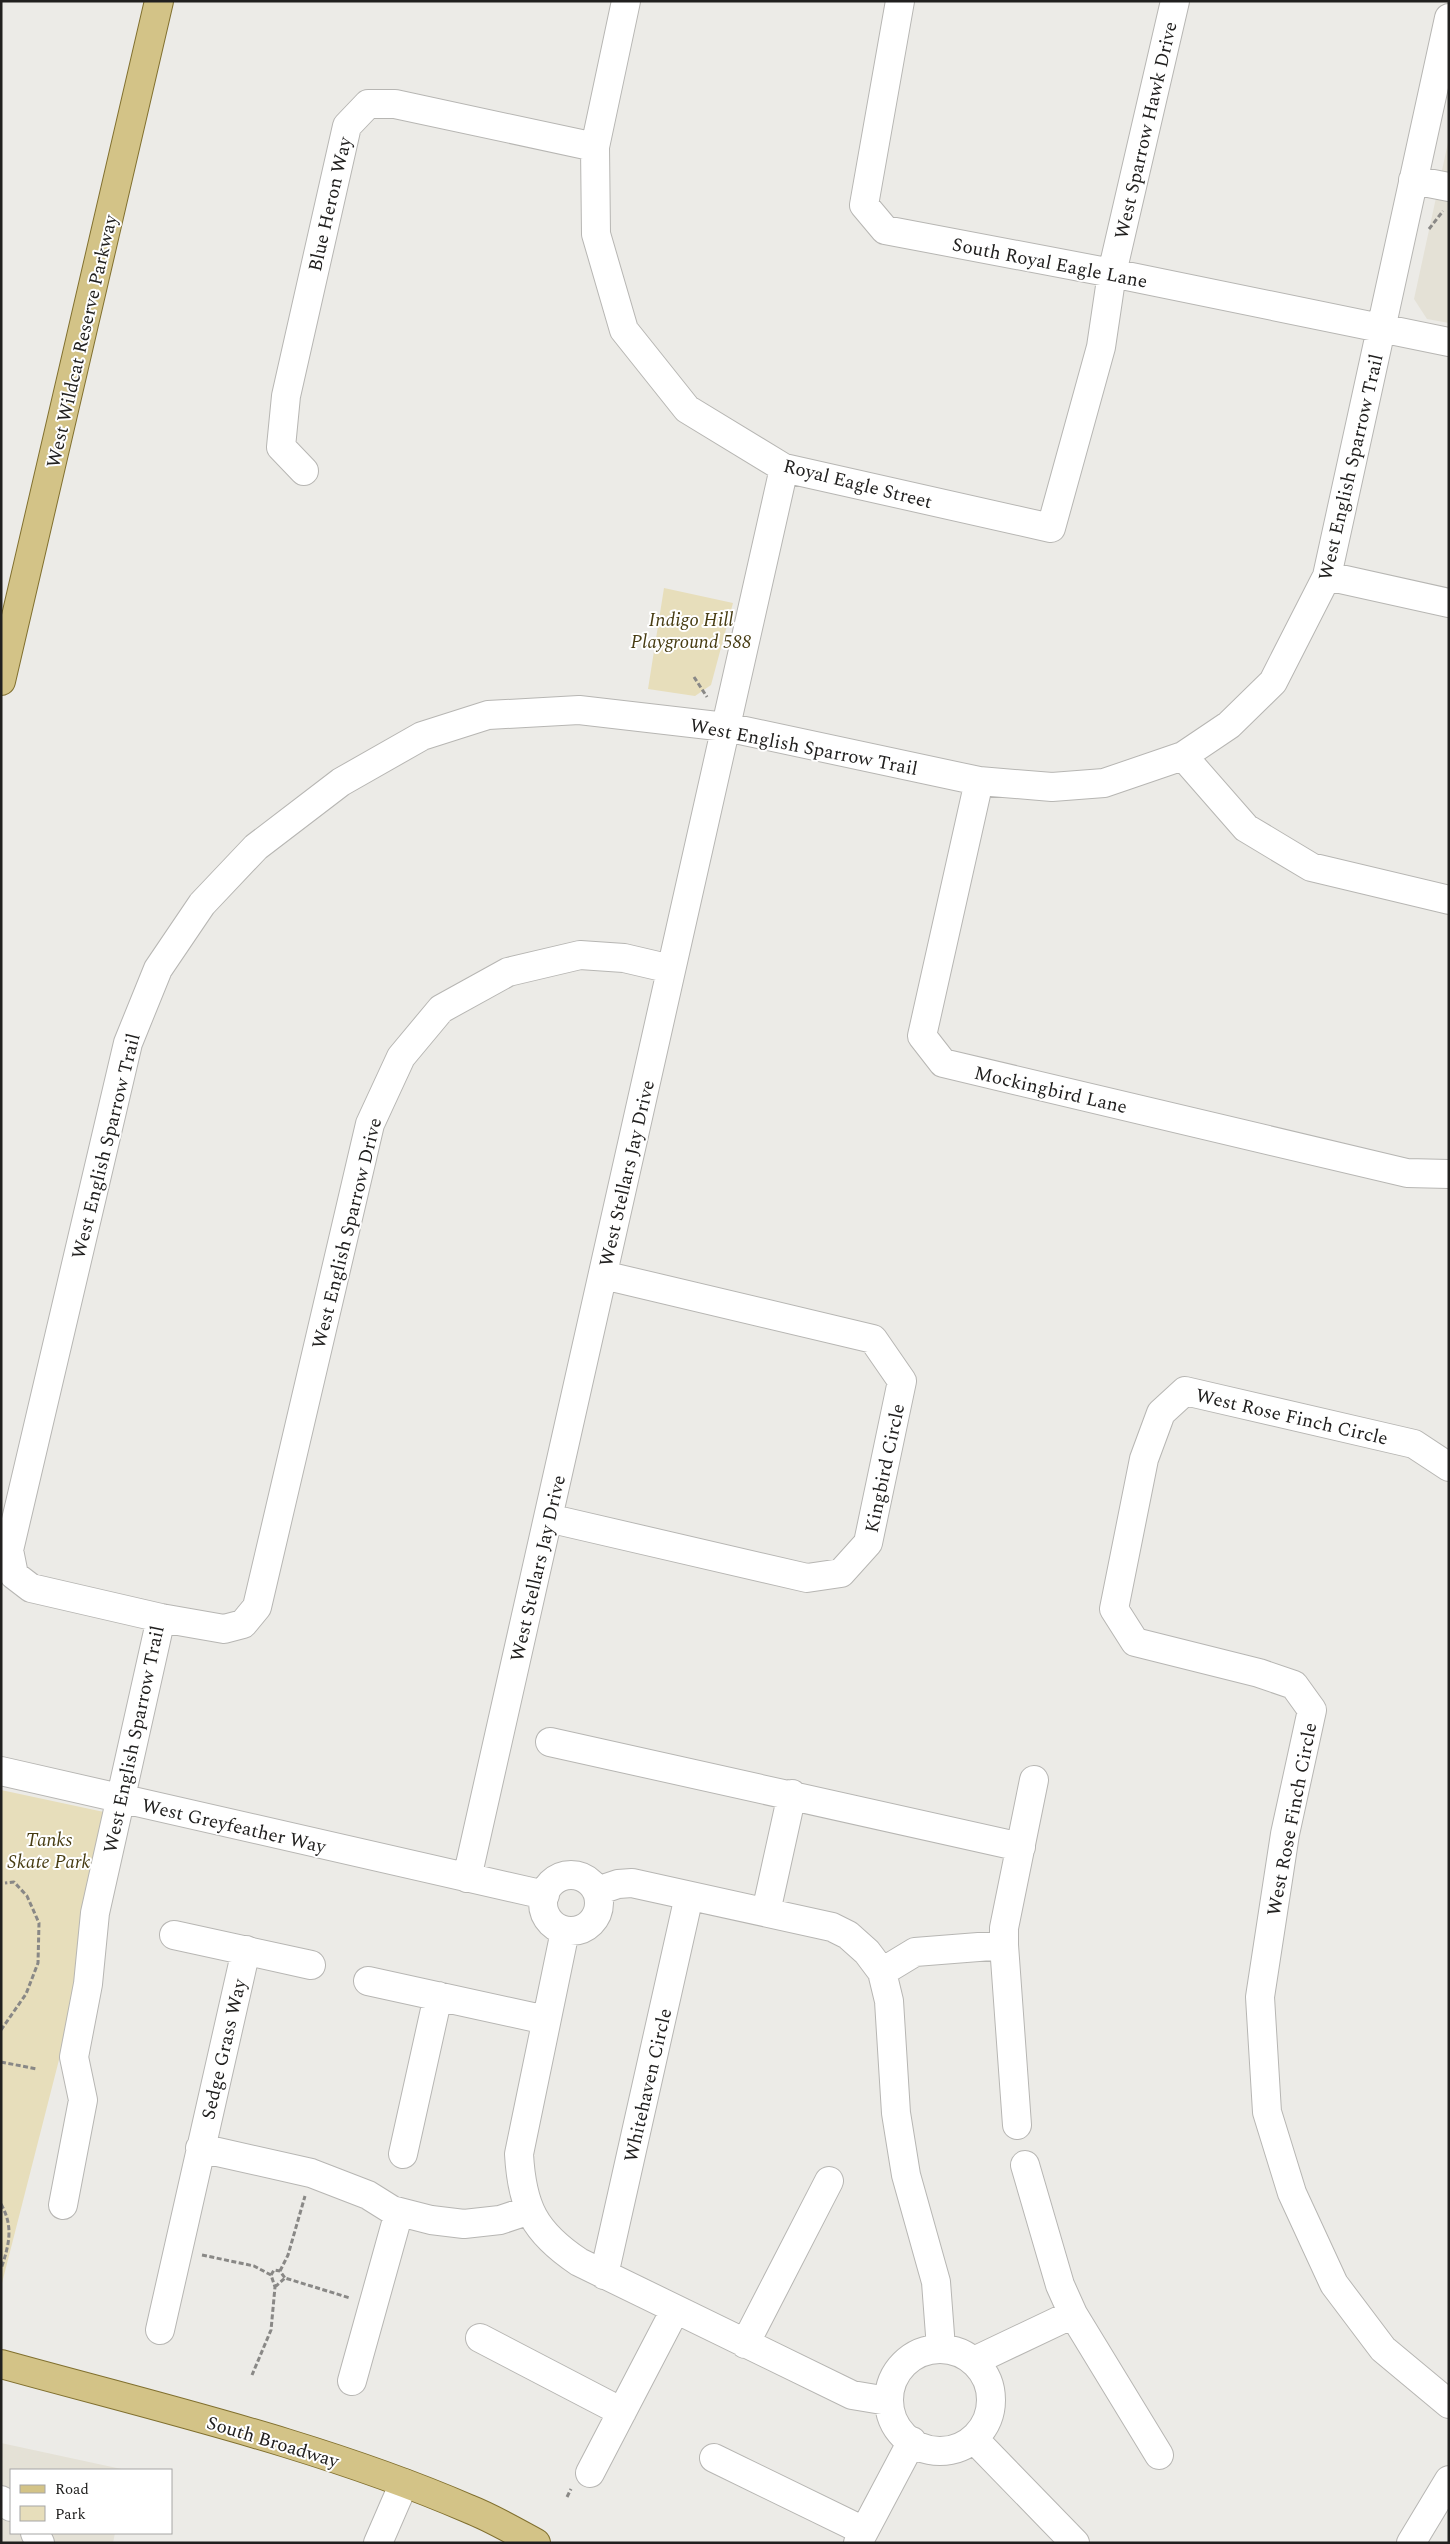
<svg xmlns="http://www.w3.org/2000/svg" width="1450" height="2544" font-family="Spectral,serif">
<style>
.built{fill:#e4e1d6}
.green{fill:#e7debb}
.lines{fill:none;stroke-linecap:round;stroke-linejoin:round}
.minor-casing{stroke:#b7b6b3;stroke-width:30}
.major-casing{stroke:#81702f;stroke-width:30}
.path{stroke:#898886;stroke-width:3;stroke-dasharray:5 2.5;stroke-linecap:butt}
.minor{stroke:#fff;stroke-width:28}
.major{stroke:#d3c387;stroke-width:28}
.labels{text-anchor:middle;stroke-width:4;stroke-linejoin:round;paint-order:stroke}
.street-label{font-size:19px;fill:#21201f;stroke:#fff}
.park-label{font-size:19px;font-style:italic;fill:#473c12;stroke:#fff}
</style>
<rect width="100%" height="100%" fill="#ecebe7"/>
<path class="built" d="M1449,138V323L1427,319L1414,299Z
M1,2443L126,2470H11V2533H115L113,2543H1Z"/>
<path class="green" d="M664,588L733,603L711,685L695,696L648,689Z
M1,1790L104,1812L74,2001L1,2287Z"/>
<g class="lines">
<defs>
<path id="minor" d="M626,1L595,147L596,234L624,330L687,409L784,468L1051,528L1101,347L1112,273L1175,1
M900,1L864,205L885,230L1112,273L1449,342
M1413,180L1449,187
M304,471L281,447L286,396L347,126L368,104H395L595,147
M1327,576L1449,603
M1183,756L1246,828L1311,867L1449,900
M979,781L922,1036L943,1063L1407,1173L1449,1174
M671,969L624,958L580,955L508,972L441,1009L401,1057L370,1124L257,1607L243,1624L224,1629L161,1618L31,1588L14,1575L9,1550L128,1043L158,969L202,904L256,847L341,782L422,736L488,715L579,710L726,727L979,781L1052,787L1104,783L1183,756L1229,725L1273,682L1327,576L1449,18
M1449,1467L1414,1444L1185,1391L1161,1413L1144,1459L1114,1609L1135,1642L1259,1673L1294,1685L1312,1710L1285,1834L1260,1997L1267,2112L1292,2193L1334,2284L1383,2349L1449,2404
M548,1518L807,1578L841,1573L868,1543L902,1381L873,1339L603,1275
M550,1742L1021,1847
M1,1771L545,1895
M543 1903a28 28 0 1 1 56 0a28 28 0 1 1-56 0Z
M467,1878L784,468
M597,1891L618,1884L632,1883L832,1927L848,1935L867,1952L882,1972L889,2001L896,2113L906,2175L936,2282L941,2348
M766,1912L792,1794
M565,1931L519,2154C522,2207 534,2232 579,2262L852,2395L888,2401
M174,1935L311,1965
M882,1972L915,1952L1004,1945
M368,1981L546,2020
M1017,2125L1004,1945V1928L1034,1780
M200,2148L311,2173L368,2195L392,2210L431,2220L464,2224L500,2220L530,2210
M403,2154L438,1996
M1025,2165L1060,2285L1073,2314L1159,2455
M63,2205L83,2100L74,2057L88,1984L95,1913L161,1618
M604,2275L689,1896
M160,2330L246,1950
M480,2338L622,2412
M745,2344L829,2181
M889 2400a51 51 0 1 1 102 0a51 51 0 1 1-102 0Z
M974,2361L1073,2314
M352,2381L399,2212
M974,2439L1075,2543
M714,2458L864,2531
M590,2473L675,2310
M1,2500L11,2507
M35,2533L40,2543
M378,2543L404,2483
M858,2543L912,2441
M1411,2543L1449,2480"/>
<path id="major" d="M1,681L159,1
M1,2364C156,2407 321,2445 469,2509C492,2518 514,2531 536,2543"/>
</defs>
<use href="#minor" class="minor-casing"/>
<use href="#major" class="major-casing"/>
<path class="path" d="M1429,229L1443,211
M694,677L707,697
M1,2030L26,1994L38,1963L39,1923L27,1896L14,1882L5,1883
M1,2062L37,2069
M1,2204C14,2227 9,2245 1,2269
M202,2255L254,2266L271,2275L275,2287L271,2330L252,2375
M280,2271L288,2255L305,2196
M271,2275L274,2270L280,2271L285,2278
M275,2287L285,2278L350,2298
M567,2497L571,2489"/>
<use href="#minor" class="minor"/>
<use href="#major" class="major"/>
</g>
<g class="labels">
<g class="street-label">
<text transform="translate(1145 130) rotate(-77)" y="7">West Sparrow Hawk Drive</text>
<text transform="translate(329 204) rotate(-77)" y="7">Blue Heron Way</text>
<text transform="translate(1050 262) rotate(11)" y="7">South Royal Eagle Lane</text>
<text transform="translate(81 341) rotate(-77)" y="7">West Wildcat Reserve Parkway</text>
<text transform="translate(1350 467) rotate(-77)" y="7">West English Sparrow Trail</text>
<text transform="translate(858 483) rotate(14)" y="7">Royal Eagle Street</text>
<text transform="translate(804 746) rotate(11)" y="7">West English Sparrow Trail</text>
<text transform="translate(1051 1089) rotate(13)" y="7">Mockingbird Lane</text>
<text transform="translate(105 1146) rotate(-76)" y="7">West English Sparrow Trail</text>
<text transform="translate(626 1173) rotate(-77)" y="7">West Stellars Jay Drive</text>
<text transform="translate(346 1233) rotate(-76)" y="7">West English Sparrow Drive</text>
<text transform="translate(1292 1416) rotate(13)" y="7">West Rose Finch Circle</text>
<text transform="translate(884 1468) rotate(-78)" y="7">Kingbird Circle</text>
<text transform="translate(537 1568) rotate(-77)" y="7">West Stellars Jay Drive</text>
<text transform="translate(133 1739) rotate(-78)" y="7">West English Sparrow Trail</text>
<text transform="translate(1291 1819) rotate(-79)" y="7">West Rose Finch Circle</text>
<text transform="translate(234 1825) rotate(13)" y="7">West Greyfeather Way</text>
<text transform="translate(223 2049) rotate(-77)" y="7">Sedge Grass Way</text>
<text transform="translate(647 2085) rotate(-77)" y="7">Whitehaven Circle</text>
<text transform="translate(273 2441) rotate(17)" y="7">South Broadway</text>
</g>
<g class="park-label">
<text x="691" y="626">Indigo Hill<tspan x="691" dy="22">Playground 588</tspan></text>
<text x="49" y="1846">Tanks<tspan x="49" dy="22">Skate Park</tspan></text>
</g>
</g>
<rect width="1450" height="2544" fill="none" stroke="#21201f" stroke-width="5"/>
<rect x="10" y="2469" width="162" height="65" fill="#ffffff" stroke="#a6a6a5"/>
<rect x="20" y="2485" width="25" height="8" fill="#d3c387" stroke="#a6a6a5"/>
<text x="55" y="2494" font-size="15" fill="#21201f">Road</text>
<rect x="20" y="2506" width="25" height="15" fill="#e7debb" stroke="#a6a6a5"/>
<text x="55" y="2519" font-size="15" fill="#21201f">Park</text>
</svg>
